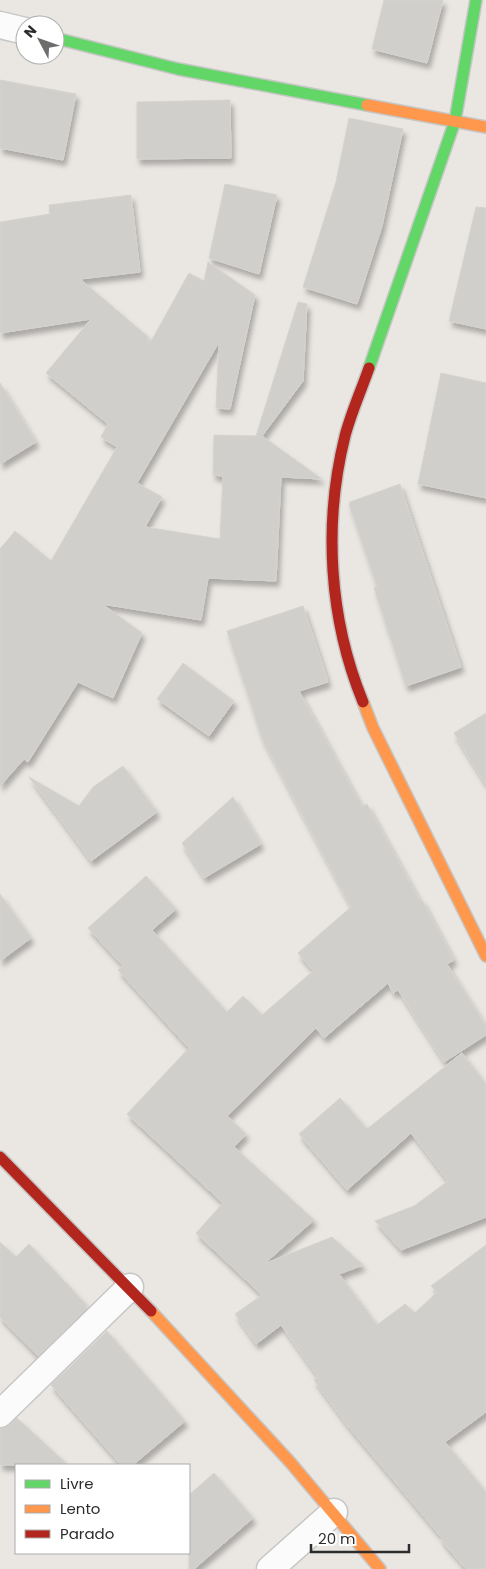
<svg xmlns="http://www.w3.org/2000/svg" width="486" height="1569" viewBox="0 0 486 1569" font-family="Poppins,sans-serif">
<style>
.building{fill:#d1cfcc;stroke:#d5d3cf;filter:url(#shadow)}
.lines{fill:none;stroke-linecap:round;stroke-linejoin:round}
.street-casing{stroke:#c6c6c5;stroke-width:29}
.fast-casing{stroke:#c6c6c5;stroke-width:14}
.slow-casing{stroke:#c6c6c5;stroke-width:14}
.jam-casing{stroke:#c6c6c5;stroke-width:14}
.street{stroke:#fcfbfb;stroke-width:26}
.fast{stroke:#63d668;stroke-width:11}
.slow{stroke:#ff974d;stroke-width:11}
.jam{stroke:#b3261e;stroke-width:11}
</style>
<defs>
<filter id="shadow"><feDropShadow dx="3" dy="5.5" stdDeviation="2.5" flood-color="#0004"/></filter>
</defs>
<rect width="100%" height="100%" fill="#eae7e3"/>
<!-- building -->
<path class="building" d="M384,0H443L427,63L372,49Z
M0,80L76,94L63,160L0,148Z
M230,100L231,158L137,159V102Z
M349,118L403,129L382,226L357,304L303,287L336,182Z
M225,184L277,195L259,274L209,258Z
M131,195L140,272L80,279L147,336L149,345L189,273L204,281L208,262L255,295L230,409L216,408L219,342L137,483L162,497L145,527L220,539L223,476L213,475L214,435L256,436L298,302L307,304L303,381L262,436L322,479L281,477L276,581L208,578L201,620L102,604L142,633L113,698L78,682L28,762L24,759L0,786V549L15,531L51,561L117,447L101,437L108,424L46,373L91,319L0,333V222L50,214L49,205Z
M476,207L486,208V329L449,321Z
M441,373L486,383V498L418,484Z
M0,383L36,442L0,464Z
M400,484L461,667L406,686L374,588L377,587L349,504L350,502Z
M303,606L328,682L299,691L362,807L367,804L420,901L422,900L454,960L447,964L486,1026V1035L444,1062L398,990L393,993L388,983L324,1038L316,1028L227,1116L246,1134L234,1147L314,1220L264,1264L332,1237L363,1265L339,1274L377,1325L405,1304L415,1313L437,1292L431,1286L486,1245V1412L445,1442L486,1492V1569H466L441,1540L442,1538L347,1425L314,1380L318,1377L281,1325L256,1344L235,1314L262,1295L196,1233L223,1203L127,1114L189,1048L118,970L123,966L88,928L146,876L176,909L152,930L227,1012L243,996L262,1015L313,971L298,953L351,907L262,738L227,631Z
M183,663L234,701L209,736L157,699Z
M486,713V785L454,733Z
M123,766L157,812L91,861L29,777L79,806L93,787Z
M233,797L261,844L204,878L182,843Z
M0,894L31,938L0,961Z
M462,1053L486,1084V1217L401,1250L375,1221L414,1206L448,1181L411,1133L347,1190L299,1134L340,1098L367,1129Z
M0,1242L16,1257L29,1244L84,1302L83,1303L87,1308L38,1356L0,1317Z
M107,1331L185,1421L133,1465H121L51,1385Z
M17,1418L68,1465H0V1429L10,1425Z
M214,1473L253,1518L194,1569H189V1495Z"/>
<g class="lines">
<!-- street casing -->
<g class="street-casing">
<path id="street" d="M0,25L25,31
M0,1414L130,1287
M270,1569L334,1512"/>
</g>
<!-- fast casing -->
<g class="fast-casing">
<path id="fast" d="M55,38L178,69L367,105
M369,368L455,121L476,0"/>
</g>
<!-- slow casing -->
<g class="slow-casing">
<path id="slow" d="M367,105L486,127
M363,702L373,728L486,956
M151,1311L290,1462L380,1569"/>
</g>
<!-- jam casing -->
<g class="jam-casing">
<path id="jam" d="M363,702C329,619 323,524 345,436C351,413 361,391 369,368
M0,1157L151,1311"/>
</g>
<!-- street -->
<use href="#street" class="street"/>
<!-- fast -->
<use href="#fast" class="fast"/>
<!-- slow -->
<use href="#slow" class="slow"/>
<!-- jam -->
<use href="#jam" class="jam"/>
</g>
<!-- legend -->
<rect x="15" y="1464" width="175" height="90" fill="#ffffff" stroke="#ababab"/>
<rect x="25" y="1480" width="25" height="8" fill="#63d668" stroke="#ababab"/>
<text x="60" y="1489" font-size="15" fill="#2c2c2c">Livre</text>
<rect x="25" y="1505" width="25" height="8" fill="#ff974d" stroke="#ababab"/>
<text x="60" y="1514" font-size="15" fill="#2c2c2c">Lento</text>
<rect x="25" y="1530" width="25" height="8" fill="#b3261e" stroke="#ababab"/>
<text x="60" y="1539" font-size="15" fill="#2c2c2c">Parado</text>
<!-- north arrow -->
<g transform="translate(40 40) rotate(311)"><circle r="24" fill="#ffffff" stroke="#ababab"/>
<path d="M0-4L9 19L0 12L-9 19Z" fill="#6e6d6c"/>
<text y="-8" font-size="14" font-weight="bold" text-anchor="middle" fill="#2c2c2c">N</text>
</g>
<!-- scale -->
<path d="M311 1544v8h98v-8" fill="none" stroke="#2c2c2c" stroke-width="2.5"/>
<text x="318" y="1544" font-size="15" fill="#2c2c2c" stroke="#ffffff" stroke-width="4" paint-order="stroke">20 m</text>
</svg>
